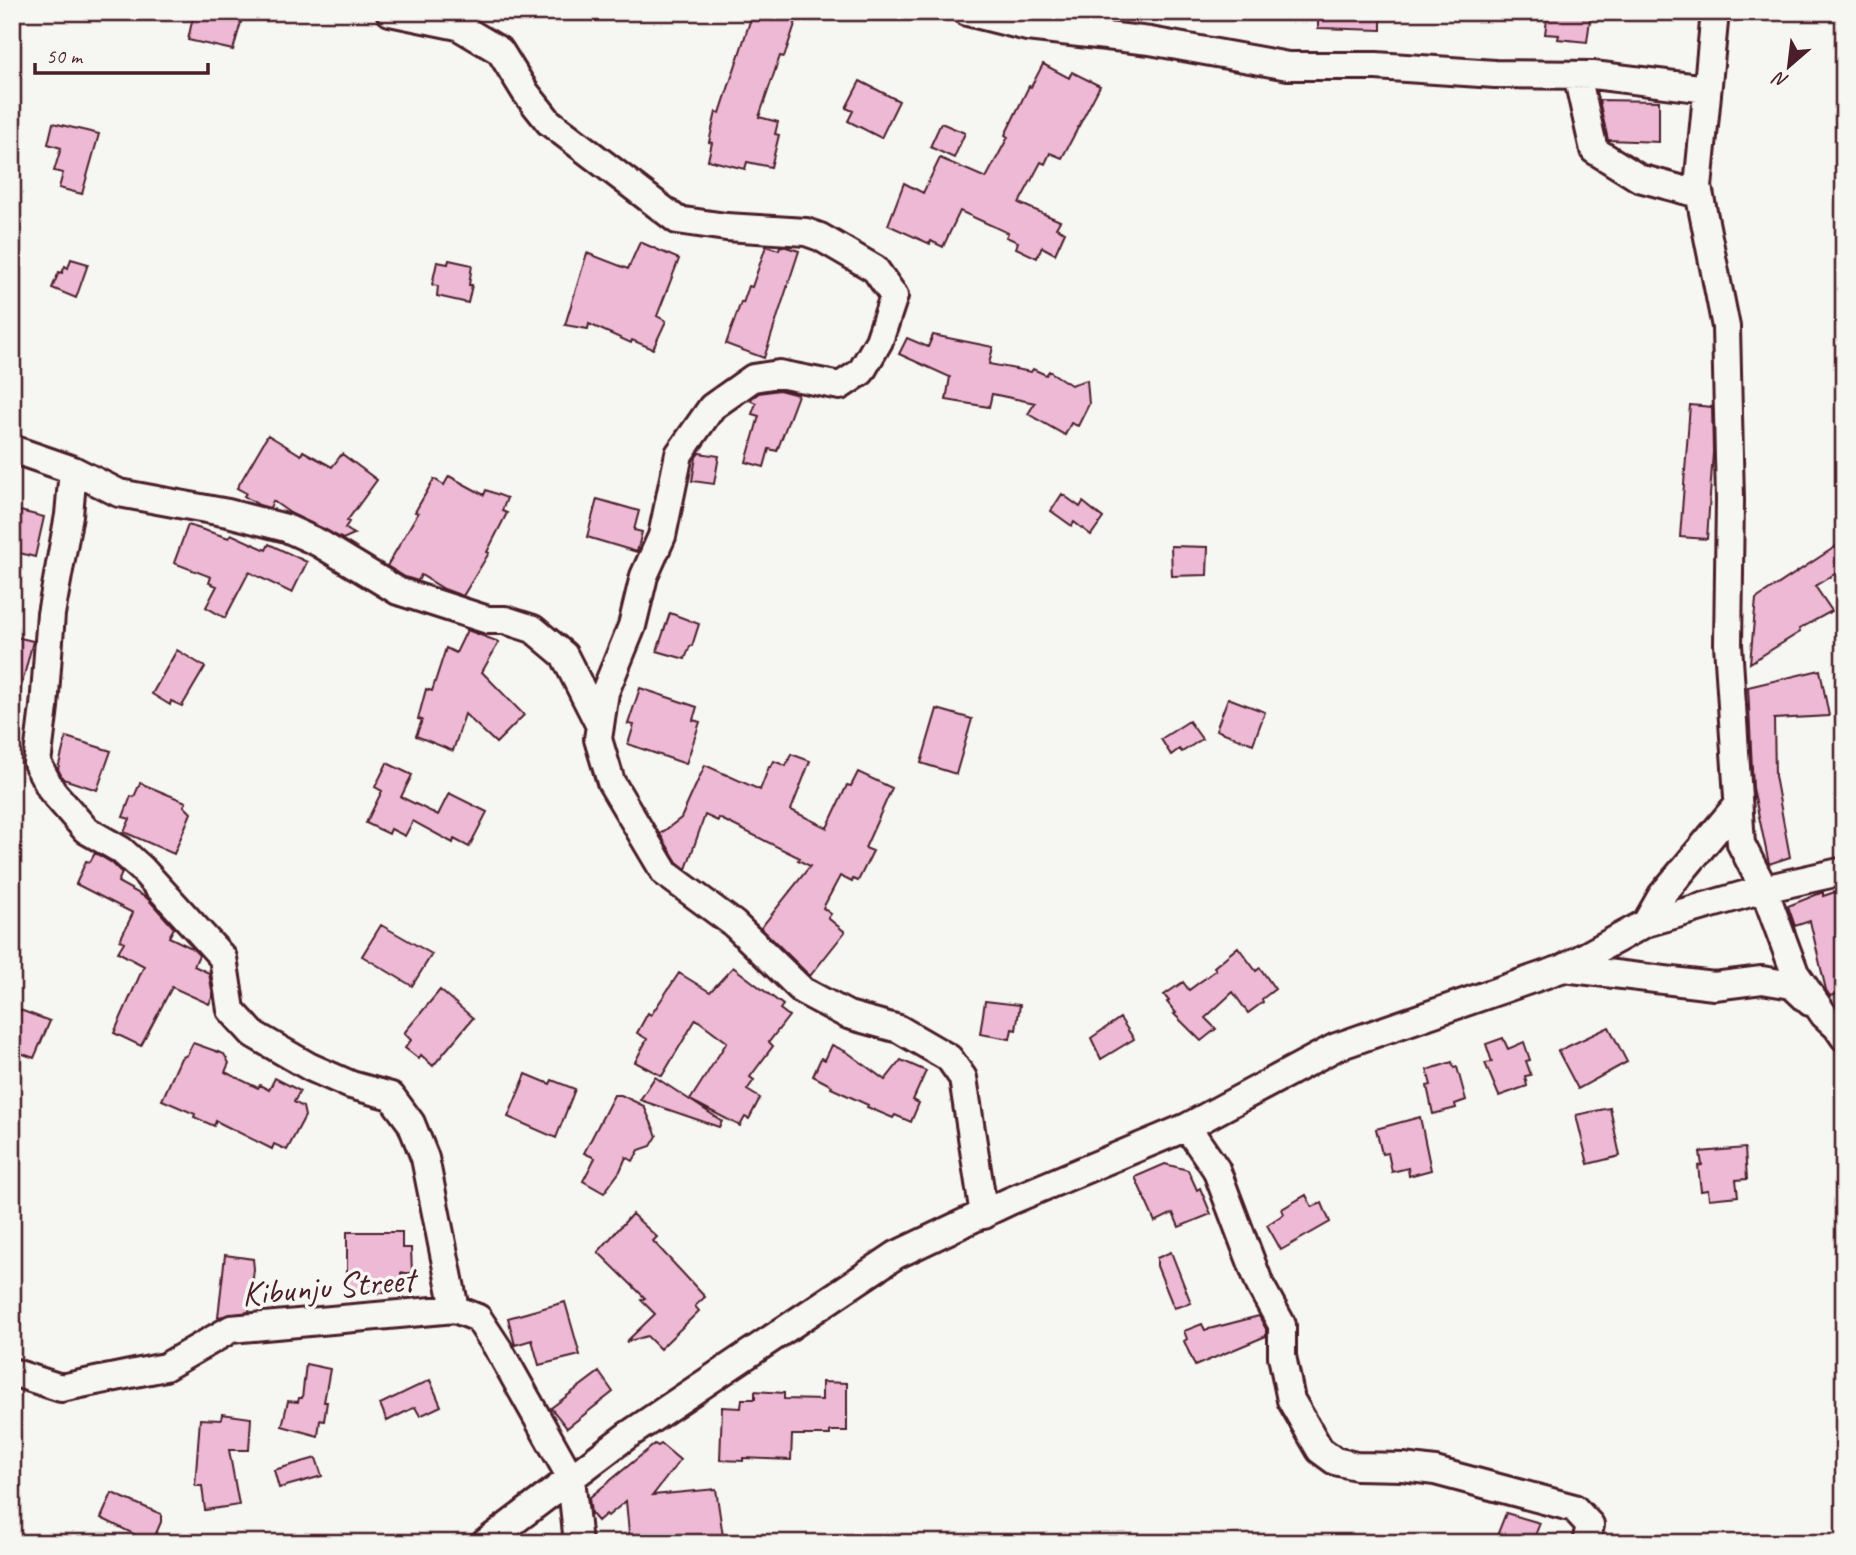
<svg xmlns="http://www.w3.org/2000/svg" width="1856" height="1555" viewBox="0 0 1856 1555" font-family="Caveat,sans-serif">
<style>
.building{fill:#edb9d4;stroke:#4a1f2b;stroke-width:2}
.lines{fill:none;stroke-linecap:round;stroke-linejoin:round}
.minor-casing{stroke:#4a1f2b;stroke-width:32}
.minor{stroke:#f6f6f2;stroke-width:26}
.labels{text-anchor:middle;stroke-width:7;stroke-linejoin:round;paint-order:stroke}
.street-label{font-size:35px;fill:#4a1f2b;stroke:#f6f6f2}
</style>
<rect width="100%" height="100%" fill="#f6f6f2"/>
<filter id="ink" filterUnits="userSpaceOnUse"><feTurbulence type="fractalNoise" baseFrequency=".0143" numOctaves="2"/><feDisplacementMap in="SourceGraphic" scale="14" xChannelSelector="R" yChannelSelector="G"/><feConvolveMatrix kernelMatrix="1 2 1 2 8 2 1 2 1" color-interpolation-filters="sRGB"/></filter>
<g filter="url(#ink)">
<!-- building -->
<path class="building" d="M194,12H244L233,50L188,40Z
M753,12H799L784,57L780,56L759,117L778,122L775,134L779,135L771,167L747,162L745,169L708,160L712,143L709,142L716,112L720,113Z
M1318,12H1381V30L1318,28Z
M1548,12H1591L1587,42L1558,39L1559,35L1545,34Z
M1043,64L1069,78L1072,72L1100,86L1062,158L1050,153L1045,164L1041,162L1019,203L1060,221L1056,228L1065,232L1055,254L1042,247L1037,258L1016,248L1018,242L1006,237L1008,233L960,211L943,247L931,241L930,244L888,225L904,183L923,193L940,158L986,178L1008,137L1005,135L1029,86L1031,87Z
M860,81L899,101L881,138L848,121L853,111L846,108Z
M1599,100L1659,101V142L1608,140Z
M53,123L99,134L82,194L59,188L63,173L54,171L61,148L48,144Z
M941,123L965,133L954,158L930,147Z
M640,242L679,259L657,316L666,321L653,349L632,340L631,343L589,324L588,329L565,325L587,253L628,269Z
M766,246L779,250L780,246L786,247L799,251L764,358L726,344L741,302L743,303L749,286L752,287Z
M71,259L88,264L76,298L52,288L59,272L62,273L65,266L68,268Z
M449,260L472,265L469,285H472L468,303L437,296L438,286L432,285L437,262L448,264Z
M933,335L993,347L989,364L1031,372L1033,369L1046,375L1049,371L1071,385L1087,380L1089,404L1078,426L1071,423L1065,435L1028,414L1035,403L992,394L989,407L946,400L950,377L899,354L907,338L928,347Z
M779,390L798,395L777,451L769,449L764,467L746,462L759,416L752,414L756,403L751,401L752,398L759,393Z
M1690,405L1712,407L1713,452L1707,539L1680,537Z
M268,435L301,455L303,451L332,467L342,454L377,480L347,521L349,522L345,528L354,534L343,539L290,513L273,501L270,508L259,505L244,496L246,493L237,488Z
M699,453L719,456L714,484L692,481L696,457Z
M449,476L484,495L486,490L507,498L502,511L507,513L487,552L489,553L463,596L444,589L421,575L418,581L405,577L387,566L418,513L415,512L434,479L444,485Z
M1062,494L1080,507L1083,502L1103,518L1091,535L1074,522L1072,526L1051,511Z
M597,499L639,511L634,530L642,532L637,552L587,537Z
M12,509L44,517L35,557L12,551Z
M188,525L229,538L231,534L266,550L269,544L307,562L292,593L249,572L225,618L206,607L217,586L209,583L211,577L174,563Z
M1844,541V568L1815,586L1832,611L1799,629L1800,632L1750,663L1756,599Z
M1171,546L1208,547L1207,575L1172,576Z
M670,613L699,624L692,646H690L685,659L657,651Z
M467,630L499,642L482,672L524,715L496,743L465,714L453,751L416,736L422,720L418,719L426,689L432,691L446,648L456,653Z
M12,636L33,641L19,695L12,694Z
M177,650L205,667L182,706L171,701L170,705L152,694Z
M1820,670L1829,716L1774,719L1775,776L1790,857L1769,864L1753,788L1748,687Z
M640,688L697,707L693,720L700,722L686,764L628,744L634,725L628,724Z
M1228,698L1265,712L1253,744L1216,730Z
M937,709L972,719L956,774L921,763Z
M1189,721L1202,739L1182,752L1179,749L1171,755L1161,739Z
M66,737L111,751L97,790L63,779L58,769Z
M791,754L810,761L791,810L827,828L847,785L851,786L858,772L892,788L865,848L873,851L858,881L853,879L852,882L840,876L823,908L831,914L828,918L845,932L810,976L761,928L810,866L798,860L800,858L719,818L718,821L705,815L686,869L677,862L660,834L681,818L705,765L760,790L769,767H771L774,761L786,766Z
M387,763L412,775L401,797L438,815L449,793L487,812L469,847L454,839L453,843L413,821L405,836L391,829L389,834L366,823L382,791L375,787Z
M140,783L186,802L184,806L191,813L174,854L124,832L130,819L123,817L131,796L134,797Z
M95,853L112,863L122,873L118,882L147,898L174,928L169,937L192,948L199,955L194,966L209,973L213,996L209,1004L172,987L141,1046L114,1033L144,966L118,952L124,942L120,940L133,913L76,884L86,861L90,862Z
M1844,889V992L1830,996L1826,990L1810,921L1795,926L1788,906L1823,892V896Z
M381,925L432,954L412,986L362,956Z
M1238,947L1256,971L1260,968L1275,989L1262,999L1263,1002L1248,1013L1233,992L1205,1018L1216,1029L1201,1041L1174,1014L1176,1013L1167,1002L1169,1001L1164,995L1183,982L1189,990L1216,970L1214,967Z
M733,967L783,1005L780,1009L789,1016L769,1042L773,1046L750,1077L754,1080L747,1090L760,1098L749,1119L745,1117L740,1126L690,1100L727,1042L696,1019L662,1076L635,1062L647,1039L637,1033L648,1013L651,1015L679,973L710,992Z
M440,990L473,1018L433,1066L421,1055L419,1059L405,1048L411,1040L404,1033Z
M985,1001L1020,1005L1016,1030L1012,1029L1010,1039L980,1034Z
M12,1007L50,1021L34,1058L12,1050Z
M1120,1018L1134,1039L1101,1059L1091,1038Z
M1609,1027L1627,1062L1578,1089L1558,1051Z
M1503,1038L1508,1049L1524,1042L1530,1060L1526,1061L1531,1075L1525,1076L1527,1086L1499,1096L1485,1063L1492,1062L1486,1044Z
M193,1043L224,1054L229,1063L225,1072L258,1088L260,1085L269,1090L275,1078L300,1091L294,1102L303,1107L305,1116L287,1150L274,1144L272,1149L216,1121L214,1126L194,1117L195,1114L162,1100L181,1058L187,1055Z
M832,1045L847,1052L885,1080L901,1060L926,1071L913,1100L919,1103L911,1122L895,1115L893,1118L867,1107L868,1105L831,1088L832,1086L813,1076L821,1058L825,1060Z
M1452,1062L1454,1068L1457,1067L1466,1100L1455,1104L1456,1108L1433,1114L1427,1086L1431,1085L1427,1070Z
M526,1074L550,1084L552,1080L575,1089L556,1138L508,1117Z
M655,1077L722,1121L719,1127L640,1100Z
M614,1095H621L644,1106L657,1136L651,1146L639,1150L633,1161L626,1157L620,1171L604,1193L583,1181L595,1158L584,1153Z
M1610,1108L1620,1156L1588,1164L1576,1115Z
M1420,1117L1431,1170L1409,1176L1408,1168L1392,1172L1388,1153L1382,1154L1376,1129Z
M1745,1148L1747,1179L1736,1180L1738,1196L1709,1199L1708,1190L1701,1191L1698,1166L1702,1165L1700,1152Z
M1165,1164L1188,1170L1197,1190L1200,1188L1211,1214L1179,1227L1173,1213L1155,1222L1135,1177Z
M1306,1195L1312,1207L1322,1203L1330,1222L1281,1250L1267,1225L1284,1214L1282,1209Z
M632,1214L657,1237L653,1241L705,1297L695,1306L699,1311L660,1349L647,1336L626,1342L655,1314L641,1300L645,1298L598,1252Z
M347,1232H402V1248H411L412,1273H401L402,1289H384V1293H347Z
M1171,1252L1191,1303L1174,1308L1157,1266V1258Z
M225,1255L253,1259L254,1269L249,1312L218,1317Z
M565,1302L580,1355L539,1365L532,1340L515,1345L508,1318Z
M1259,1316L1266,1329V1336L1195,1366L1184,1341L1187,1339L1184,1331L1202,1324L1205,1330Z
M306,1364L330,1369L324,1402H327L324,1421L320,1420L318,1436L282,1426L288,1401L298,1402L299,1398H302Z
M599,1372L613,1392L567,1428L551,1408Z
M430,1380L441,1406L420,1416L415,1407L387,1421L380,1404Z
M822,1382L847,1383V1431H830V1435H792L791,1460L743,1458V1461L720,1460L722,1407L741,1408L742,1399H755V1391L784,1393V1399L822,1400Z
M222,1414L251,1418L249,1450H229L239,1505L205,1510L202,1486H195L200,1419L221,1420Z
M655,1444L658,1446L661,1444L680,1460L653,1495L716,1489L724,1543H630L626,1501L608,1516L606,1514L598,1521L591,1513L589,1498Z
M316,1458L322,1476L279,1488L274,1470Z
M112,1493L161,1514V1522L152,1543L101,1518Z
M1506,1513L1540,1523L1532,1543H1494Z"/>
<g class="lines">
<!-- minor casing -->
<g class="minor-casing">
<path id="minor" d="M390,12L458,26L500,51L526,93L549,122L677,220L726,227L806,232L820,237L875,269L894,296L879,341L861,372L840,386L779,374L753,378L712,407L679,454L662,536L644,576L632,626L605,692L598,739L611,782L665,873L734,924L803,991L848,1015L899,1029L949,1058L963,1078L984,1215
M967,12L1027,27L1150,41L1288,66H1376L1495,74L1593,75L1707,89
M1715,12L1698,187L1726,327L1730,500L1728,644L1741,844L1764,889L1795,973L1824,1015L1837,1027L1844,1037
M1577,75L1594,150L1639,178L1699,194
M12,449L73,470L69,515L51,614L44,707L37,763L52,791L86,830L121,850L142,869L223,958L231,1010L253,1034L310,1067L351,1085L391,1096L411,1123L425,1158L455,1309
M73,470L119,493L228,513L286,528L319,543L398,591L488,620H505L533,629L564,655L600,726
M1646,923L1662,895L1738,804
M1564,968L1714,986L1762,980L1792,985L1810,1002
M1187,1127L1216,1169L1260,1285L1282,1325V1356L1291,1400L1320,1450L1335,1461L1356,1466L1403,1467L1435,1471L1574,1508L1590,1525L1586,1543
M12,1372L61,1388L165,1367L231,1329L455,1309L478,1318L501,1353L571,1478L578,1543
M485,1543L628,1435L896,1255L1010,1201L1187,1127L1336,1047L1564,968L1646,923L1764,889L1844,871"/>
</g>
<!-- minor -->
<use href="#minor" class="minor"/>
</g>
</g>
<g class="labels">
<!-- street labels -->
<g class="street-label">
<text transform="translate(328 1286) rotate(-5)" y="12">Kibunju Street</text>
</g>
</g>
<!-- margin -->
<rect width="1856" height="1555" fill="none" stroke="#f6f6f2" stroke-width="42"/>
<rect x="21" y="21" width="1814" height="1513" fill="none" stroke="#4a1f2b" stroke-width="2.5" filter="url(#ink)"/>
<!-- north arrow -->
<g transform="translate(1789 66) rotate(208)" stroke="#f6f6f2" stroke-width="5" paint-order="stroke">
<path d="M0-5L12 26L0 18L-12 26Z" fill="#4a1f2b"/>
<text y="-10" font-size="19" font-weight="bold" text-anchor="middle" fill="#4a1f2b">N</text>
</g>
<!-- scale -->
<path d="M35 63v10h173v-10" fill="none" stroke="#4a1f2b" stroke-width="3.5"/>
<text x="46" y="63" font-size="21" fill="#4a1f2b" stroke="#f6f6f2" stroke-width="5" paint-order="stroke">50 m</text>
</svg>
